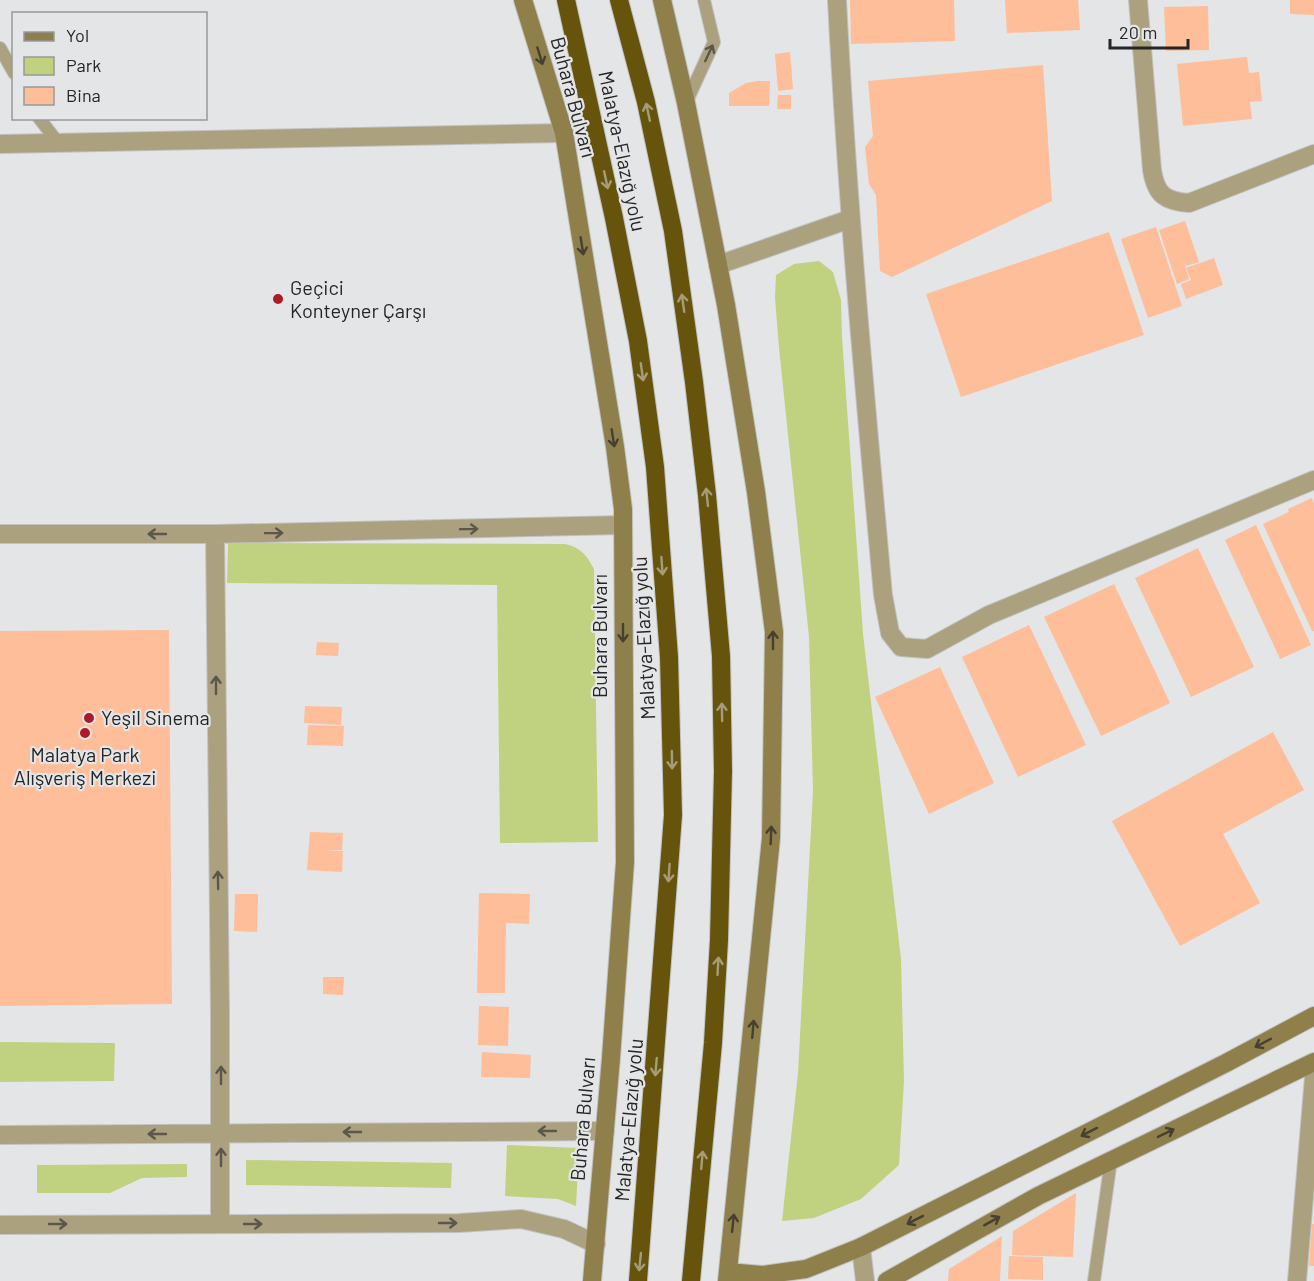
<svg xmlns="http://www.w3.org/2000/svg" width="1314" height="1281" viewBox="0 0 1314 1281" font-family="Barlow,sans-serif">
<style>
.green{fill:#c0d280}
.building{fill:#fdbe99}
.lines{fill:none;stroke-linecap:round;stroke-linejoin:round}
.lane-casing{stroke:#c2c2c3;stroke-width:14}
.street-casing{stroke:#c2c2c3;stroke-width:20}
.secondary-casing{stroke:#c2c2c3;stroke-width:20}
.highway-casing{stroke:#c2c2c3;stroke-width:20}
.lane{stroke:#aba17f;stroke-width:12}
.street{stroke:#aba17f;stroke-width:18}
.secondary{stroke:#8f804b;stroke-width:18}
.highway{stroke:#66540c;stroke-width:18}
.oneway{stroke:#5b574a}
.oneway2{stroke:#454031}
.oneway3{stroke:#a59c79}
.poi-dot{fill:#ad1a27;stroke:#e4e5e6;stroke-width:2}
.labels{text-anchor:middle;stroke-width:4.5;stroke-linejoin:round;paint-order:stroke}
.street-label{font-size:20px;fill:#252526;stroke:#e4e5e6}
.poi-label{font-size:20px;fill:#252526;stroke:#e4e5e6;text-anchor:start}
</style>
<rect width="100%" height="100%" fill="#e4e5e6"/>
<!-- green -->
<path class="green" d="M819,261L833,272L841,300L842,337L863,634L901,959L904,1081L899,1165L861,1199L814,1218L782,1221L798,1073L813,791L809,637L779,348L775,298L776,275L794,264Z
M228,543L565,544C581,548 586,554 594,569L598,842L500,843L497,585L227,583Z
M0,1042L115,1043L114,1081L0,1082Z
M507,1145L579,1148L576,1206L558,1199L505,1196Z
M246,1160L452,1163L451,1188L246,1185Z
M187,1164V1177L142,1178L110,1193H37V1165Z"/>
<!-- building -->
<path class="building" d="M850,0H954L955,41L851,44Z
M1005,0H1078L1080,30L1007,33Z
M1290,0H1314V15L1290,14Z
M1208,6L1209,50L1166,51L1164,7Z
M790,52L793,89L778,91L775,54Z
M1247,57L1249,73L1259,72L1262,101L1250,102L1252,119L1183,126L1177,64Z
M1043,65L1052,201L892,277L880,271L876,195L869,184L865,147L873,136L868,81Z
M758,81H770L769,106H729V93L746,83Z
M778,95H791V109H777Z
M1185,221L1199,262L1186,266L1184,263L1189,279L1177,284L1159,230Z
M1156,227L1182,306L1148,318L1121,239Z
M1109,232L1144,335L961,397L926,294Z
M1214,258L1223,285L1186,299L1181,284L1191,280L1186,268Z
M1312,498L1314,504V631H1312L1263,524L1289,512L1288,509Z
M1256,525L1311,645L1280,659L1225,540Z
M1198,548L1254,667L1191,697L1135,578Z
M1114,584L1170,703L1101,736L1044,617Z
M1029,625L1086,745L1018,777L962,657Z
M169,630L172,1004L0,1006V631Z
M317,642L339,643L338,656L316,655Z
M940,667L994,783L929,814L875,697Z
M305,706L342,707L341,725L304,723Z
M308,725L344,726L343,746L307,745Z
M1273,732L1304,790L1223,834L1260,903L1180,946L1112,821Z
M310,832L343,833L342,850H324L343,851L342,872L307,870Z
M479,893L530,894L529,924L506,923L505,993H477Z
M235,894H258L257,932L234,931Z
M323,977H344L343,995L323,994Z
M479,1006L509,1007L508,1046L478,1045Z
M482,1052L531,1055L530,1078L481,1077Z
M1076,1193L1073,1257L1012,1255L1013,1231Z
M1312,1224H1314V1266H1309Z
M1002,1236L1000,1281H948L949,1269Z
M1009,1256L1043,1257V1280L1008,1279Z"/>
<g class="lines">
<!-- lane casing -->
<g class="lane-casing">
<path id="lane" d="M0,48L14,73
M686,103L714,42L704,0
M39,118L59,144
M1094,1281L1111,1160"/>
</g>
<!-- street casing -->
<g class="street-casing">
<path id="street" d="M837,0C847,199 865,397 883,595L890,633L901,647L927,649L989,615L1314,480
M1138,0L1152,170C1156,195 1165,201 1189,203L1314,154
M0,144L564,133
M718,265L850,219
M0,534H215L623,525
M215,534L220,1013V1224
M0,1135L605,1131
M0,1225L459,1223L521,1219L564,1229L596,1244
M861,1247L865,1281
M1297,1281L1314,1077"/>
</g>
<!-- secondary casing -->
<g class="secondary-casing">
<path id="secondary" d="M523,0L564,133L615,447L623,509L625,862L611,1058L592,1281
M662,0L686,103L726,305L756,492L774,632L771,838L727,1281
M728,1272L762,1275L806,1269L861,1247L1226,1063L1314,1016
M887,1281L1038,1196L1314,1062"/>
</g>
<!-- highway casing -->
<g class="highway-casing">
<path id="highway" d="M566,0L614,218L638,341L655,467L669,657L673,815L638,1281
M619,0L646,102L673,231L694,382L707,495L721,656L723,771L719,940L713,1043L691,1281"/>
</g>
<!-- lane -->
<use href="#lane" class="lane"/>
<!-- street -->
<use href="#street" class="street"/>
<!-- secondary -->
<use href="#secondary" class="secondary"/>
<!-- highway -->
<use href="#highway" class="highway"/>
</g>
<!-- one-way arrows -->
<defs><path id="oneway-shaft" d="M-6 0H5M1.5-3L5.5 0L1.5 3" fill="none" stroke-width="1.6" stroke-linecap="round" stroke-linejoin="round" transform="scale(1.5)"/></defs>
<g class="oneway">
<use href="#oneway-shaft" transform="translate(709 53) rotate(-65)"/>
<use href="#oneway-shaft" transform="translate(469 529) rotate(-1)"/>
<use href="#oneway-shaft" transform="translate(274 533) rotate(-1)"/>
<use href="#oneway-shaft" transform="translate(157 534) rotate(-180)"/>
<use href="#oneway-shaft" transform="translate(216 685) rotate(-90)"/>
<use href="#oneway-shaft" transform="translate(218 880) rotate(-91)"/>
<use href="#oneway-shaft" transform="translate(221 1075) rotate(-90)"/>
<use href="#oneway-shaft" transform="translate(547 1131) rotate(180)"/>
<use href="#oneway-shaft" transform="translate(352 1132) rotate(180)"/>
<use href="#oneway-shaft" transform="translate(157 1134) rotate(180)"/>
<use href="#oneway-shaft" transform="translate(221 1157) rotate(-90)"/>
<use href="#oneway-shaft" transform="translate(448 1223)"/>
<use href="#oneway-shaft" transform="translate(58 1224)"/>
<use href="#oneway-shaft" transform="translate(253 1224)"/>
</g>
<g class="oneway2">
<use href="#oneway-shaft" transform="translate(540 56) rotate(73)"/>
<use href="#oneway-shaft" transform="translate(582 246) rotate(81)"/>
<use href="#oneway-shaft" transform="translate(613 438) rotate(81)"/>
<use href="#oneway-shaft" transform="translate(623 633) rotate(90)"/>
<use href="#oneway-shaft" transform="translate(773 640) rotate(-90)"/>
<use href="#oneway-shaft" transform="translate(771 835) rotate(-88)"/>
<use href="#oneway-shaft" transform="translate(753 1029) rotate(-85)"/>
<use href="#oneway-shaft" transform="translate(1263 1043) rotate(152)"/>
<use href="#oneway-shaft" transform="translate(1089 1132) rotate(153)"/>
<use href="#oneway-shaft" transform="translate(1166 1133) rotate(-26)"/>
<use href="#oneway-shaft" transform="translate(915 1220) rotate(153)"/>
<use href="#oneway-shaft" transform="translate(992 1221) rotate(-29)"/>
<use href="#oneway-shaft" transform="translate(733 1223) rotate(-84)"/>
</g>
<g class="oneway3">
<use href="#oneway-shaft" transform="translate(648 112) rotate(-102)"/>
<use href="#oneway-shaft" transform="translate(606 180) rotate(78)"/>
<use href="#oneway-shaft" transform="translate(683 303) rotate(-98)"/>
<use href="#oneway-shaft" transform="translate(642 372) rotate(82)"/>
<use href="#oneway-shaft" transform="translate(707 497) rotate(-96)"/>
<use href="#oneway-shaft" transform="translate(662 566) rotate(86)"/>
<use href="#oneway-shaft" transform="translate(722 712) rotate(-91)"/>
<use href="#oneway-shaft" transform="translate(672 760) rotate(89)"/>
<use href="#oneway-shaft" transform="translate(669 873) rotate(94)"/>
<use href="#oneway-shaft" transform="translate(718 966) rotate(-87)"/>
<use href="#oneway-shaft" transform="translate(656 1067) rotate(95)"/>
<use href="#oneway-shaft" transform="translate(702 1160) rotate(-85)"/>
<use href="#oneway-shaft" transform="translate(640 1262) rotate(96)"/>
</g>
<!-- markers -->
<g class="poi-dot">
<circle cx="278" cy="299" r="6"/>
<circle cx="89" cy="718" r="6"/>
<circle cx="85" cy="733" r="6"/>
</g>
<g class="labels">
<!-- street labels -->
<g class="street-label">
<text transform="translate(573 97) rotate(75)" y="7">Buhara Bulvarı</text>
<text transform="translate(622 151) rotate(78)" y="7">Malatya-Elazığ yolu</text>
<text transform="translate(600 636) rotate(-90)" y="7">Buhara Bulvarı</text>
<text transform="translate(644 638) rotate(-93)" y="7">Malatya-Elazığ yolu</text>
<text transform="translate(583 1119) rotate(-85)" y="7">Buhara Bulvarı</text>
<text transform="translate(629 1120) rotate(-85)" y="7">Malatya-Elazığ yolu</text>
</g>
<!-- poi labels -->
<g class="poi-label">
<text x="290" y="295">Geçici<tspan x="290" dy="23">Konteyner Çarşı</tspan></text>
<text x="101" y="725">Yeşil Sinema</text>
<text x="85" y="762" text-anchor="middle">Malatya Park<tspan x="85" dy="23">Alışveriş Merkezi</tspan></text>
</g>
</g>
<!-- legend -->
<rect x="12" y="12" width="195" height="108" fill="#e4e5e6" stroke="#989899" stroke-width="1.5"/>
<rect x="24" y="32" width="30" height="9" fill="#8f804b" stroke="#989899" stroke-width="1.5"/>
<text x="66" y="42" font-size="18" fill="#252526">Yol</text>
<rect x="24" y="57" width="30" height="18" fill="#c0d280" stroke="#989899" stroke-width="1.5"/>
<text x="66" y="72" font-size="18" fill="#252526">Park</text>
<rect x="24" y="87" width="30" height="18" fill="#fdbe99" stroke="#989899" stroke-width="1.5"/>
<text x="66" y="102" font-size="18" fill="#252526">Bina</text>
<!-- scale -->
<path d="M1110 39v9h78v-9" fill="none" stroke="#252526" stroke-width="3"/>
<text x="1119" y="39" font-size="18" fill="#252526" stroke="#e4e5e6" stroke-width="4.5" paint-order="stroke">20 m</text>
</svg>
